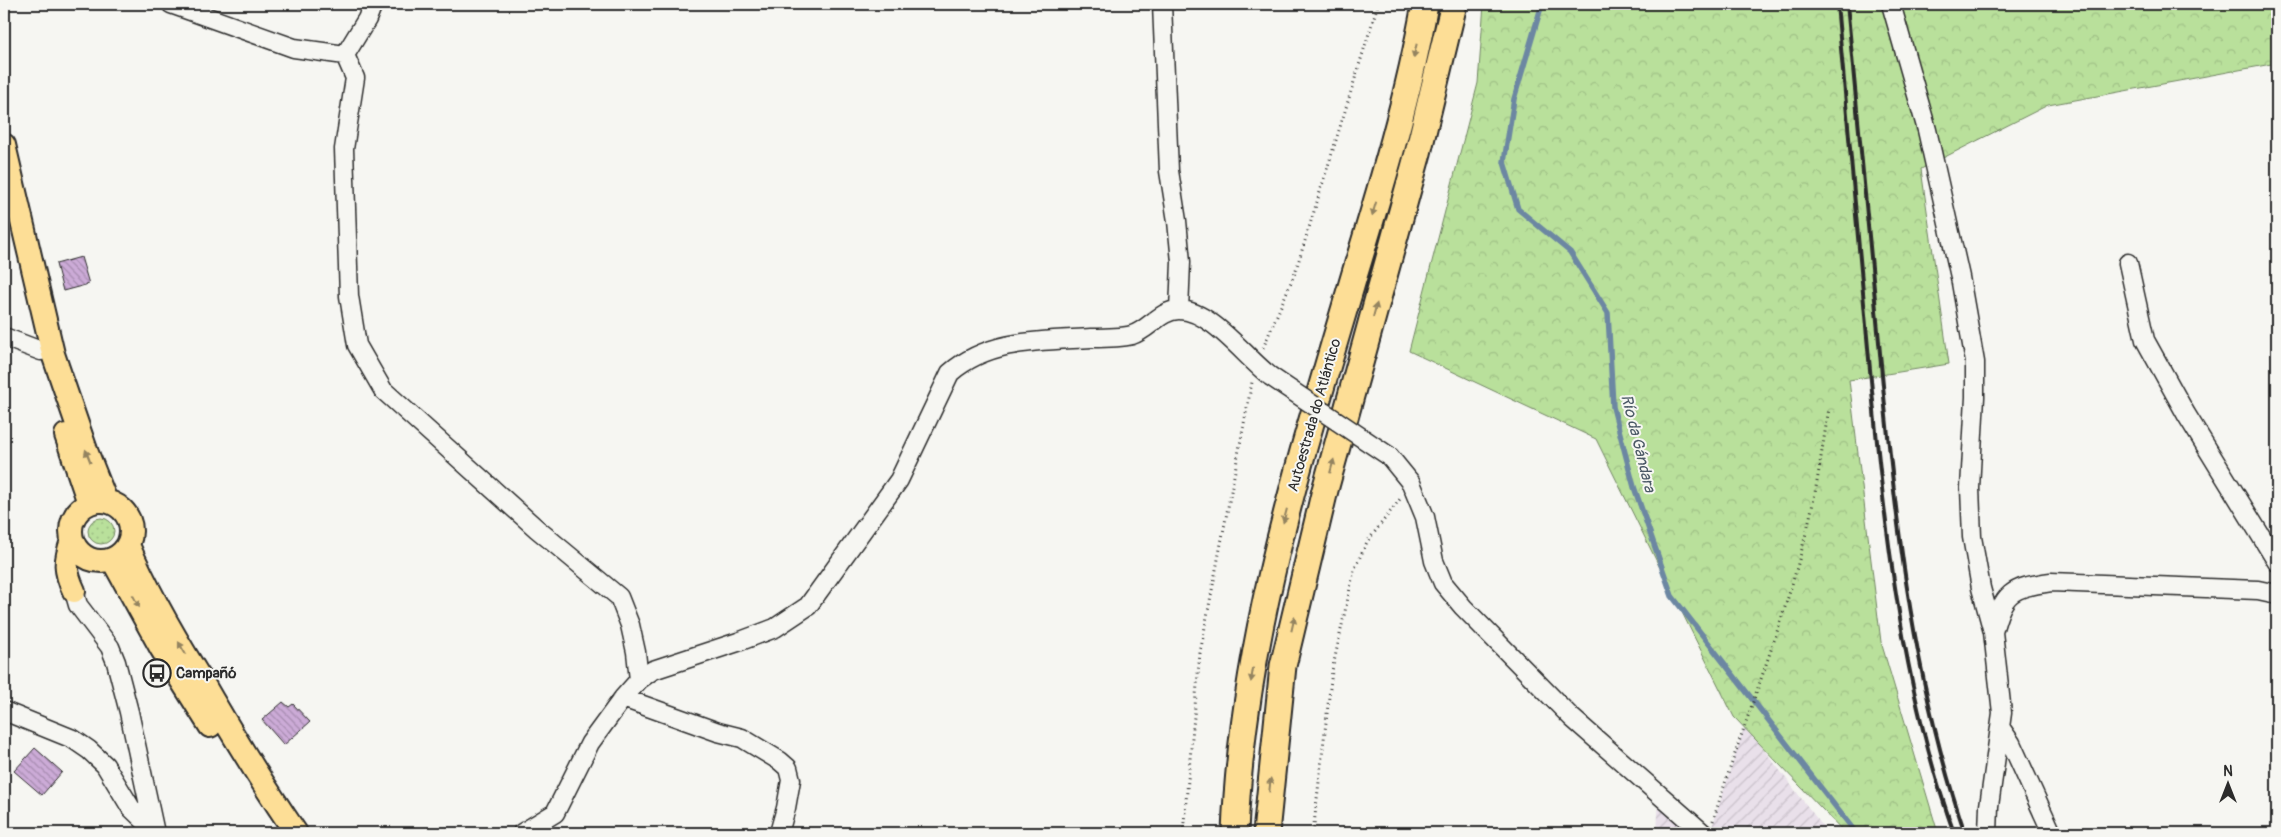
<svg xmlns="http://www.w3.org/2000/svg" width="2281" height="837" viewBox="0 0 2281 837" font-family="Pangolin,sans-serif">
<style>
.industrial{fill:url(#industrial-furrows)}
.grass{fill:url(#grass-dots);stroke:#728663}
.forest{fill:url(#forest-crowns);stroke:#728663}
.lines{fill:none;stroke-linecap:round;stroke-linejoin:round}
.stream{stroke:#6c87a2;stroke-width:5.5}
.building{fill:url(#building-back-hatch);stroke:#2b2b2b}
.minor-casing{stroke:#2b2b2b;stroke-width:21}
.major-casing{stroke:#2b2b2b;stroke-width:26}
.highway-casing{stroke:#2b2b2b;stroke-width:29}
.path{stroke:#2b2b2b;stroke-width:3;stroke-dasharray:1 4;stroke-linecap:butt}
.minor{stroke:#f6f6f2;stroke-width:18}
.major{stroke:#fdde96;stroke-width:22}
.highway{stroke:#fdde96;stroke-width:25}
.rail{stroke:#2b2b2b;stroke-width:4}
.minor-bridge-casing{stroke:#2b2b2b;stroke-width:21;stroke-linecap:butt}
.minor-bridge{stroke:#f6f6f2;stroke-width:18}
.oneway{fill:#948460}
.labels{text-anchor:middle;stroke-width:4;stroke-linejoin:round;paint-order:stroke}
.street-label{font-size:15px;fill:#2b2b2b;stroke:#f6f6f2}
.poi-label{font-size:15px;font-weight:bold;fill:#2b2b2b;stroke:#f6f6f2;text-anchor:start}
.water-label{font-size:16px;font-style:italic;fill:#4b5966;stroke:#f6f6f2}
</style>
<defs>
<pattern id="industrial-furrows" width="10" height="10" patternUnits="userSpaceOnUse" patternTransform="scale(1.25)"><rect width="10" height="10" fill="#e9e0ea"/><path d="M-1 1l2-2M0 10L10 0M9 11l2-2" fill="none" stroke="#c8c0c9"/></pattern>
<pattern id="grass-dots" width="8" height="8" patternUnits="userSpaceOnUse" patternTransform="scale(1.25)"><rect width="8" height="8" fill="#b9e09b"/><path d="M2 2h.1M6 6h.1" fill="none" stroke="#9fc086" stroke-width="1.8" stroke-linecap="round"/></pattern>
<pattern id="forest-crowns" width="20" height="18" patternUnits="userSpaceOnUse" patternTransform="scale(1.25)"><rect width="20" height="18" fill="#b9e09b"/><path d="M2 6a3 3 0 1 1 6 0M12 15a3 3 0 1 1 6 0" fill="none" stroke="#9fc086"/></pattern>
<pattern id="building-back-hatch" width="6" height="6" patternUnits="userSpaceOnUse" patternTransform="scale(1.25)"><rect width="6" height="6" fill="#ccabd7"/><path d="M-1 5l2 2M0 0l6 6M5-1l2 2" fill="none" stroke="#a68baf"/></pattern>
</defs>
<rect width="100%" height="100%" fill="#f6f6f2"/>
<filter id="ink" filterUnits="userSpaceOnUse"><feTurbulence type="fractalNoise" baseFrequency=".02" numOctaves="2"/><feDisplacementMap in="SourceGraphic" scale="10" xChannelSelector="R" yChannelSelector="G"/><feConvolveMatrix kernelMatrix="1 2 1 2 8 2 1 2 1" color-interpolation-filters="sRGB"/></filter>
<g filter="url(#ink)">
<!-- industrial -->
<path class="industrial" d="M1745,725L1828,833H1710Z
M1659,794L1703,833H1657Z"/>
<!-- grass -->
<path class="grass" d="M88 531a13 13 0 1 1 26 0a13 13 0 1 1-26 0Z"/>
<!-- forest -->
<path class="forest" d="M1484,4H2277V63L2048,105L1921,169L1949,364L1849,380L1881,642L1938,833H1845L1734,717L1596,439L1409,351L1478,83Z"/>
<g class="lines">
<!-- stream -->
<path class="stream" d="M1542,4L1514,99L1504,162L1518,209L1570,252L1608,313L1613,407L1634,487L1672,596L1856,833"/>
</g>
<!-- building -->
<path class="building" d="M81,257L89,284L63,291L56,264Z
M283,702L289,707L293,704L310,722L284,745L262,720Z
M35,748L62,772L42,795L14,771Z"/>
<g class="lines">
<!-- minor casing -->
<g class="minor-casing">
<path id="minor" d="M171,4L294,48L345,55
M373,4L367,19L345,55L355,78L344,149L349,296L357,345L383,390L537,529L619,597L630,625L636,652L639,680
M1162,4L1169,171L1177,221L1181,262L1179,310
M1891,4L1927,130L1960,277L1975,362V397L1970,488L1972,537L1981,588L1993,632L2002,713L1989,806L1988,833
M2128,263L2145,340L2186,414L2277,562
M4,337L41,351
M1389,456L1411,483L1425,517L1434,561L1443,583L1463,607L1571,717L1703,833
M74,591L78,605L110,647L116,662L129,712L155,833
M1993,632C2004,592 2010,588 2051,582L2258,590L2277,594
M623,698L718,732L742,738L780,761L788,768L791,780L786,808L779,833
M4,711L73,739L89,750L105,765L131,808L155,831
M2000,727L2011,743L2052,833
M522,833L555,813L590,743L623,698L639,680L653,670L738,642L775,628L808,606L899,480L950,373C989,339 1041,341 1091,338C1104,338 1120,338 1132,335C1149,330 1160,310 1179,310C1211,310 1245,357 1270,376"/>
</g>
<!-- major casing -->
<g class="major-casing">
<path id="major" d="M4,145L53,354L87,453L106,501
M66,435L89,503
M71 531a30 30 0 1 1 60 0a30 30 0 1 1-60 0Z
M72,540C65,561 64,570 74,591
M128,545C147,590 172,633 198,675C229,729 261,782 296,833
M112,559L161,648L210,726"/>
</g>
<!-- highway casing -->
<g class="highway-casing">
<path id="highway" d="M1235,833C1242,640 1301,457 1355,273C1382,184 1409,95 1425,4
M1266,833L1283,666L1325,490L1418,153L1454,4"/>
</g>
<!-- path -->
<path class="path" d="M1263,348L1295,273L1378,4
M1713,821C1744,720 1785,623 1809,521C1818,484 1822,446 1829,409
M1183,833L1200,653L1252,382
M1313,833L1332,671L1354,570L1367,542L1400,499"/>
<!-- minor -->
<use href="#minor" class="minor"/>
<!-- major -->
<use href="#major" class="major"/>
<!-- highway -->
<use href="#highway" class="highway"/>
<!-- rail -->
<path class="rail" d="M1837,4C1847,119 1858,233 1868,348C1883,511 1899,679 1954,833
M1847,4C1858,113 1868,222 1878,331C1893,501 1910,671 1965,833"/>
<!-- minor-bridge casing -->
<g class="minor-bridge-casing">
<path id="minor-bridge" d="M1270,376L1389,456"/>
</g>
<!-- minor-bridge -->
<use href="#minor-bridge" class="minor-bridge"/>
</g>
<!-- one-way arrows -->
<defs><path id="oneway-solid" d="M-6-.8H1V-3.2L6.5 0L1 3.2V.8H-6Z" transform="scale(1.25)"/></defs>
<g class="oneway">
<use href="#oneway-solid" transform="translate(1415 51) rotate(103)"/>
<use href="#oneway-solid" transform="translate(1374 209) rotate(107)"/>
<use href="#oneway-solid" transform="translate(1375 310) rotate(-75)"/>
<use href="#oneway-solid" transform="translate(88 456) rotate(-111)"/>
<use href="#oneway-solid" transform="translate(1332 466) rotate(-75)"/>
<use href="#oneway-solid" transform="translate(1285 516) rotate(105)"/>
<use href="#oneway-solid" transform="translate(136 601) rotate(62)"/>
<use href="#oneway-solid" transform="translate(1293 624) rotate(-77)"/>
<use href="#oneway-solid" transform="translate(182 648) rotate(-120)"/>
<use href="#oneway-solid" transform="translate(1252 675) rotate(99)"/>
<use href="#oneway-solid" transform="translate(1270 785) rotate(-84)"/>
</g>
</g>
<!-- icons -->
<defs>
<g id="bus-ring" transform="scale(1.4375)"><circle r="9.5" fill="#f6f6f2" stroke="#2b2b2b" stroke-width="1.5"/><path d="M-5-6H5V4H4V6H2V4H-2V6H-4V4H-5ZM-3.5-4V0h7V-4ZM-3.5 1.2v1.5H-2V1.2ZM2 1.2v1.5H3.5V1.2Z" fill="#2b2b2b"/></g>
</defs>
<g fill-rule="evenodd">
<use href="#bus-ring" x="157" y="673"/>
</g>
<g class="labels">
<!-- street labels -->
<g class="street-label">
<text transform="translate(1314 415) rotate(-74)" y="5">Autoestrada do Atlántico</text>
</g>
<!-- poi labels -->
<g class="poi-label">
<text x="176" y="678">Campañó</text>
</g>
<!-- water labels -->
<g class="water-label">
<text transform="translate(1639 443) rotate(76)" y="6">Río da Gándara</text>
</g>
</g>
<!-- margin -->
<rect width="2281" height="837" fill="none" stroke="#f6f6f2" stroke-width="20"/>
<rect x="10" y="10" width="2261" height="817" fill="none" stroke="#2b2b2b" stroke-width="2" filter="url(#ink)"/>
<!-- north arrow -->
<g transform="translate(2228 784)" stroke="#f6f6f2" stroke-width="4" paint-order="stroke">
<path d="M0-4L9 19L0 12L-9 19Z" fill="#2b2b2b"/>
<text y="-8" font-size="14" font-weight="bold" text-anchor="middle" fill="#2b2b2b">N</text>
</g>
</svg>
